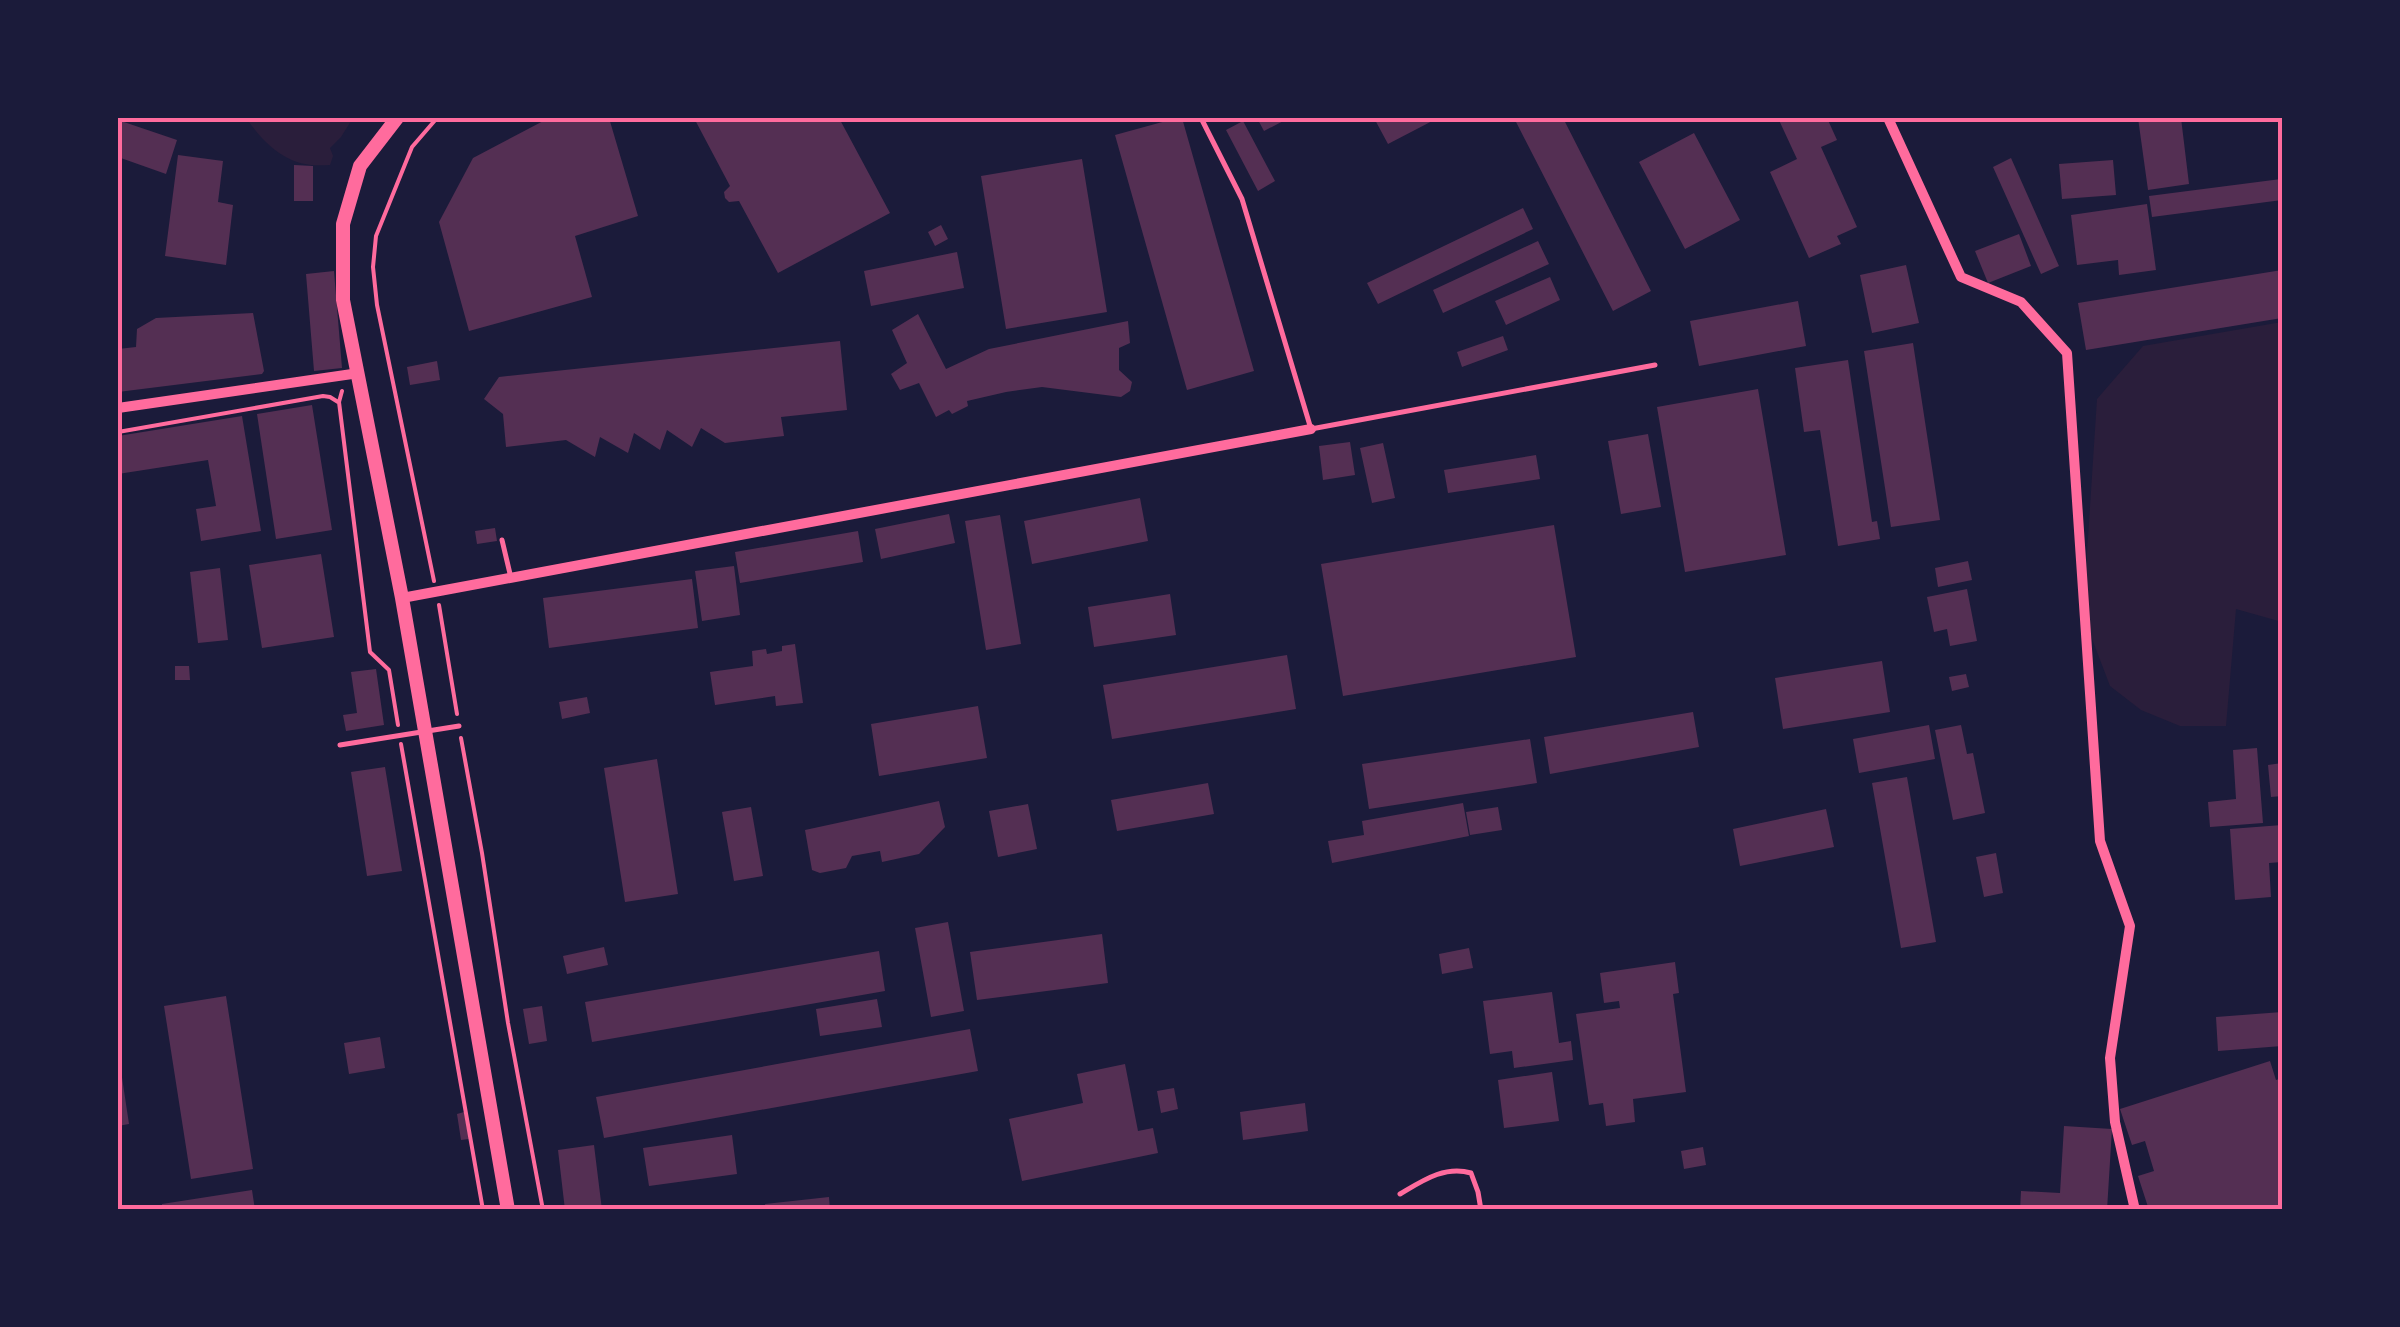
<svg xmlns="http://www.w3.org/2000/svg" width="2400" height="1327" viewBox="0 0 2400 1327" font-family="'IBM Plex Sans',sans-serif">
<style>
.green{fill:#2a1e3b}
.building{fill:#542f53}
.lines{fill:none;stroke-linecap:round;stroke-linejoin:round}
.path{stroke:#ff6b9d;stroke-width:4}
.service{stroke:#ff6b9d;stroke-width:5}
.minor{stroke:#ff6b9d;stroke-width:10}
.tertiary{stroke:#ff6b9d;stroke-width:14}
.neatline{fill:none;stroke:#ff6b9d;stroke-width:4}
</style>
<rect width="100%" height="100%" fill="#1b1b3a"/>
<!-- green -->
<path class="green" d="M246,118H353L341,137L330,148L333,156L330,165C322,165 312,166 305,164C279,159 260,138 246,118Z
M2282,322V622L2236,609L2226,726H2180L2141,710L2110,686L2083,615L2097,399L2143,346Z"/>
<!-- building -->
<path class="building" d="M549,118H609L638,216L575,236L592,297L469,331L439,222L473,158Z
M694,118H839L890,213L778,273L739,201L729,202L725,198L724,192L730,186Z
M1177,118H1182L1254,371L1187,390L1115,135Z
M1257,118H1289L1264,131Z
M1374,118H1438L1388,144Z
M1514,118H1563L1651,291L1613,311Z
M1778,118H1827L1837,140L1821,147L1857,227L1837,236L1841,244L1809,258L1770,172L1797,159Z
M2138,118H2181L2189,184L2148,190Z
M118,120L177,140L166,174L118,157Z
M1243,121L1275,181L1258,191L1226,130Z
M1694,133L1740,220L1685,249L1639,162Z
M178,155L223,161L218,202L233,205L226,265L165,256Z
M2011,158L2059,266L2041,274L1993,167Z
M1082,159L1107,312L1006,329L981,176Z
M2113,160L2116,195L2062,199L2059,164Z
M294,165L313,166V201H294Z
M2281,179L2282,200L2152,217L2149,196Z
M2147,204L2156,270L2119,275L2118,260L2077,265L2071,215Z
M1523,208L1533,229L1378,304L1367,283Z
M941,225L948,239L935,246L928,232Z
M2019,234L2031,266L1988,283L1975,251Z
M1538,241L1549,264L1443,313L1433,290Z
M957,252L964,288L871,306L864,271Z
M1906,265L1919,323L1872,333L1860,275Z
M2282,270V318L2086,350L2078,303Z
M334,271L342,368L314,371L306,274Z
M1550,277L1560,300L1506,325L1495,301Z
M1798,301L1806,346L1699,366L1690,321Z
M253,313L264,371L262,374L118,392V349L136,347L137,329L156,318Z
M918,314L946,369L989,349L1128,321L1130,343L1119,348V370L1132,382L1130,391L1121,397L1042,387L1006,392L967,401L968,406L952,414L949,410L936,417L919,383L900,390L891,374L907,363L892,330Z
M1503,336L1508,350L1462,367L1457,352Z
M840,341L847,410L781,417L784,436L725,443L701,428L692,447L667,430L660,450L634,433L628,453L600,437L595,457L566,440L506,447L503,414L484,399L499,377Z
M1913,343L1940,520L1891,527L1864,351Z
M1848,360L1872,522L1877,521L1880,539L1838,546L1820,430L1804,432L1795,368Z
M437,361L440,380L410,385L407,367Z
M1758,389L1786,555L1685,572L1657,407Z
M312,405L332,530L276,539L257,414Z
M242,416L261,531L201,541L196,509L216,506L208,460L118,474V436Z
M1648,434L1661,507L1621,514L1608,441Z
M1350,442L1355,475L1323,480L1319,446Z
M1383,443L1395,498L1372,503L1360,448Z
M1536,455L1540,479L1448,493L1444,470Z
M1140,498L1148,541L1032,564L1024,521Z
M949,514L955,543L881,559L875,529Z
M1000,515L1021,644L986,650L965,521Z
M1554,525L1576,657L1343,696L1321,564Z
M495,528L497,541L477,544L475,531Z
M858,531L863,562L740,583L735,552Z
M321,554L334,637L262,648L249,565Z
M1968,561L1972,580L1938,587L1935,568Z
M734,566L740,615L702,621L695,571Z
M220,568L228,640L198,643L190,572Z
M692,579L698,628L549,648L543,598Z
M1967,589L1977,641L1950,646L1947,629L1934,632L1927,597Z
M1170,594L1176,635L1094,647L1088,607Z
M795,644L803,703L776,706L775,696L715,705L710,672L753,666L752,651L766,649L767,654L782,651V646Z
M1287,655L1296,709L1112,739L1103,685Z
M1882,661L1890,712L1783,729L1775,678Z
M175,666H189L190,680H175Z
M376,669L384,725L346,731L343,715L357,713L351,672Z
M1966,674L1969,687L1952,691L1949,677Z
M587,697L590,713L562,719L559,702Z
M978,706L987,758L879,776L871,724Z
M1693,712L1699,747L1550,774L1544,737Z
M1929,725L1935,759L1859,773L1853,739Z
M1961,725L1967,754L1973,753L1985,813L1953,820L1935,730Z
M1530,739L1537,783L1369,809L1362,764Z
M2257,748L2263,823L2210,827L2208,802L2236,799L2233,750Z
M657,759L678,894L625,902L604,768Z
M2282,763V796L2271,797L2268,765Z
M385,767L402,871L367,876L351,772Z
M1907,777L1936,942L1901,948L1872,783Z
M1208,783L1214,814L1117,831L1111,800Z
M939,801L945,827L919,854L882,862L880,851L852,856L846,868L820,873L812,870L805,830Z
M1463,803L1469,836L1332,863L1328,841L1364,835L1362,821Z
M1028,804L1037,849L998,857L989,811Z
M751,807L763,876L734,881L722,812Z
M1498,807L1502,830L1470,835L1466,812Z
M1826,809L1834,847L1740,866L1733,829Z
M2282,825V862L2269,863L2271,897L2235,900L2230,829Z
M1996,853L2003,893L1984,897L1976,857Z
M948,922L964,1011L931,1017L915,928Z
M1102,934L1108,983L977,1000L970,952Z
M604,947L608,965L567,974L563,956Z
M1469,948L1473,968L1442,974L1439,954Z
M879,951L885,991L592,1042L585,1002Z
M1675,962L1679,993L1673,994L1686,1092L1633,1099L1635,1122L1606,1126L1603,1103L1589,1105L1576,1014L1620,1008L1619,1001L1604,1003L1600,973Z
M1552,992L1559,1043L1571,1041L1573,1060L1514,1068L1512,1051L1490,1054L1483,1001Z
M226,996L253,1169L191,1179L164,1006Z
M877,999L882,1027L820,1036L816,1009Z
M542,1006L547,1041L529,1044L523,1009Z
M2282,1012V1046L2218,1051L2216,1017Z
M970,1029L978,1071L604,1138L596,1097Z
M380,1037L385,1068L349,1074L344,1043Z
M2270,1061L2276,1080L2282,1078V1210H2149L2138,1176L2154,1171L2145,1141L2132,1145L2120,1109Z
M118,1064H120L129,1124L118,1126Z
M1125,1064L1138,1131L1153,1128L1158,1153L1022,1181L1009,1119L1083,1103L1077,1074Z
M1552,1072L1559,1121L1504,1128L1498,1080Z
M1174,1088L1178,1109L1161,1113L1157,1091Z
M1305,1103L1308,1131L1243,1140L1240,1112Z
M464,1112L469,1139L461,1140L457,1114Z
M2064,1126L2112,1129L2107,1210H2020L2021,1191L2060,1193Z
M732,1135L737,1174L649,1186L643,1148Z
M594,1145L602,1210H565L558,1150Z
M1703,1147L1706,1165L1684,1169L1681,1151Z
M252,1190L255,1210H162V1204Z
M829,1197L830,1210H766L765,1204Z"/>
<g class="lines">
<!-- path -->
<path class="path" d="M342,391L339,402L370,652L389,670L398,725
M118,432L323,396L330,397L338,402
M434,581L377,305L373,267L376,236L412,147L437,118
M439,605L457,714
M461,738L482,853L508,1023L543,1210
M401,744L483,1210"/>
<!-- service -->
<path class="service" d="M1201,118L1242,199L1311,429L1655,365
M502,540L511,578
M340,745L459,726
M1400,1194C1422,1181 1445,1165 1471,1173L1478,1192L1481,1210"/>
<!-- minor -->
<path class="minor" d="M1888,118L1961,277L2021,302L2067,353L2100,841L2130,926L2110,1058L2115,1122L2135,1210
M118,408L359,373
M402,598L1311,429"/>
<!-- tertiary -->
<path class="tertiary" d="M397,118L360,166L343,224V300L402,598L508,1210"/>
</g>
<!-- border -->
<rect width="2400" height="1327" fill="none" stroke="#1b1b3a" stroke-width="240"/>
<rect x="120" y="120" width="2160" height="1087" class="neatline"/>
</svg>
